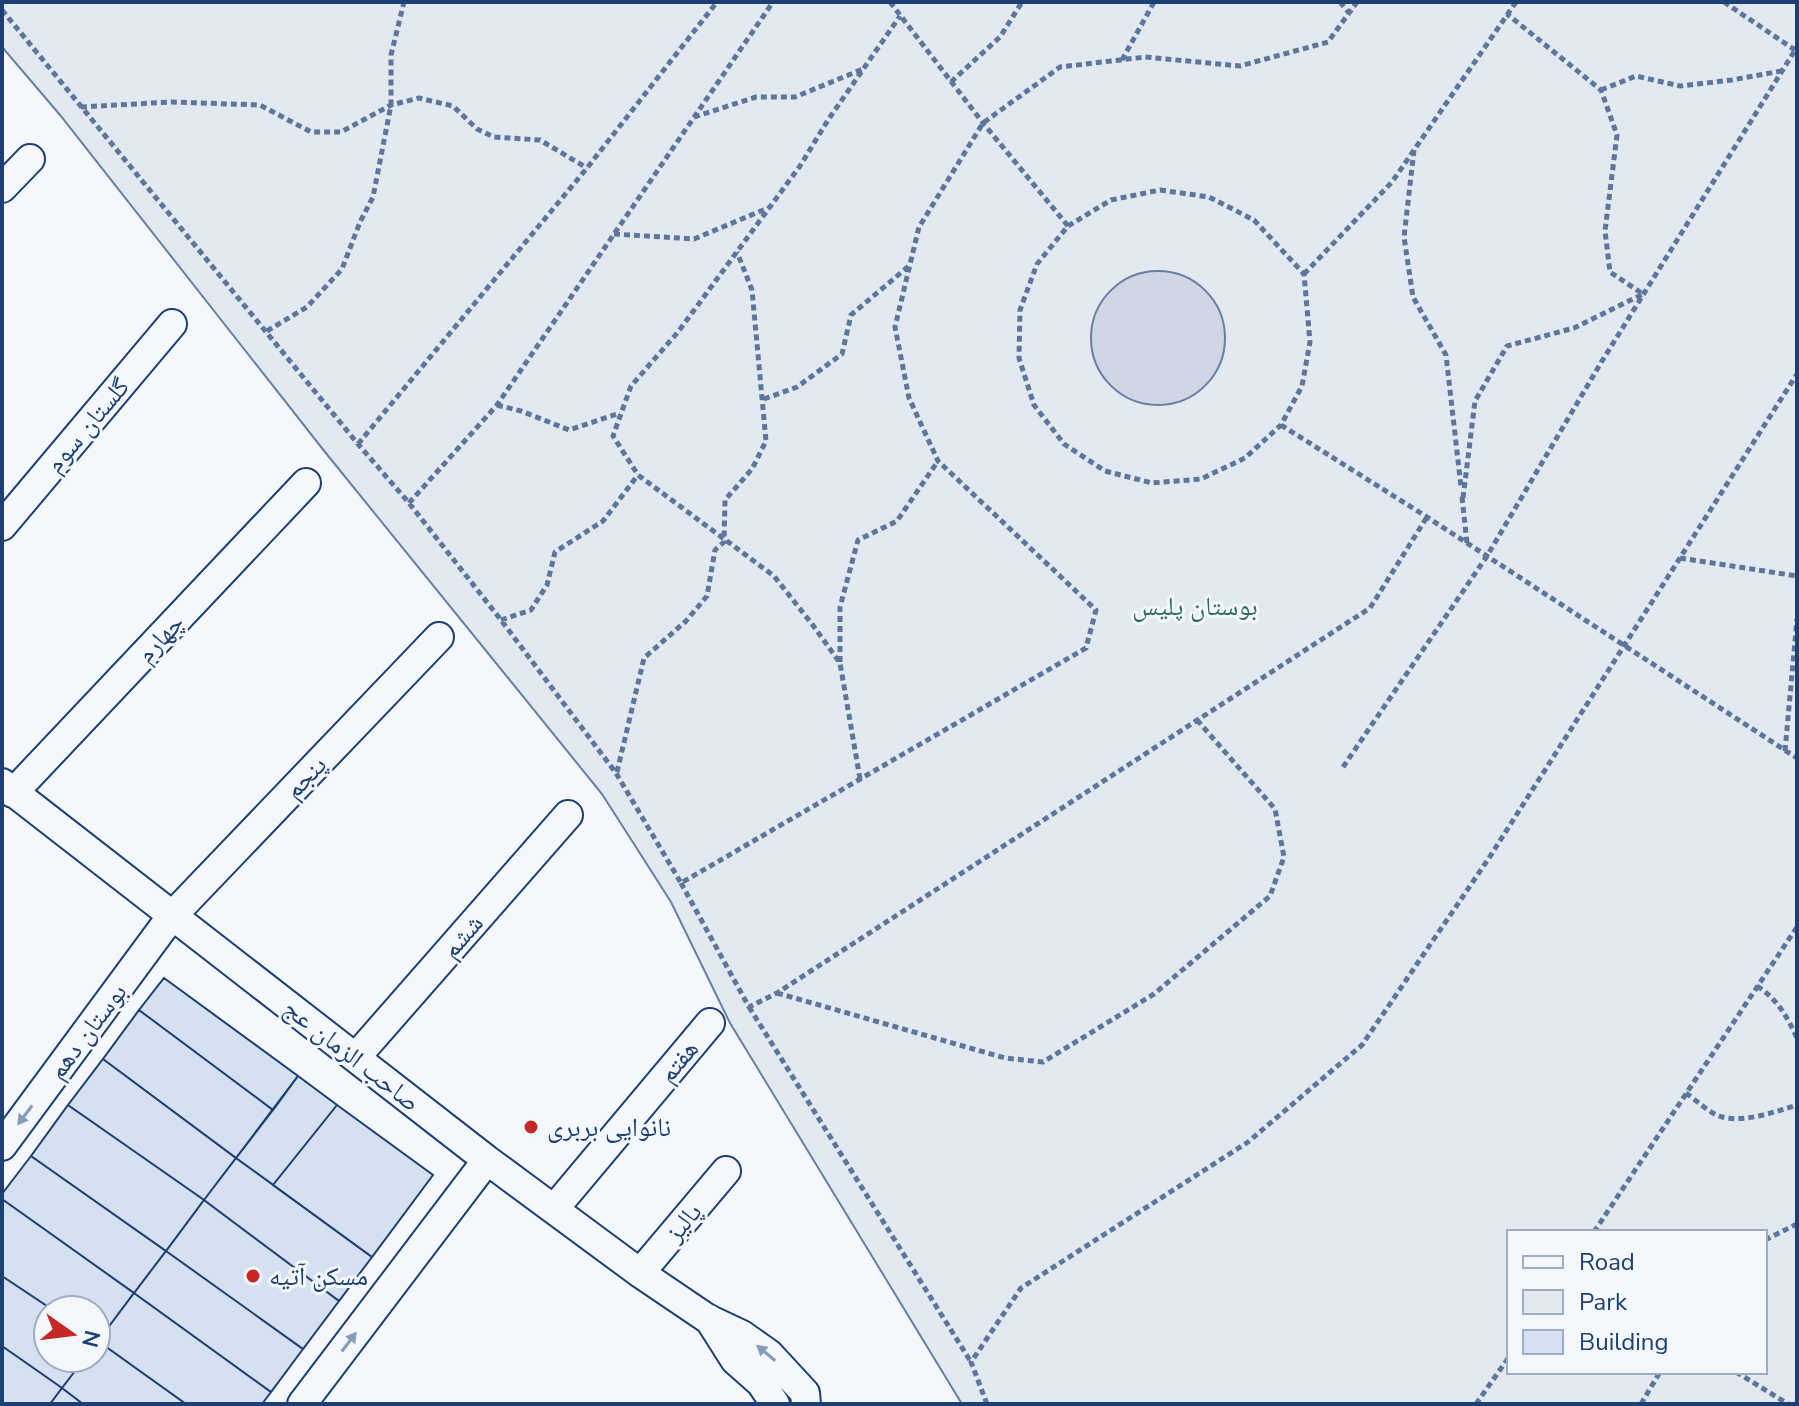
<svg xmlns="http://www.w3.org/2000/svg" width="1799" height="1406" viewBox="0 0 1799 1406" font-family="'Nunito Sans','Noto Naskh Arabic',sans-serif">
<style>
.green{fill:#e3e9f0;stroke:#687fa3;stroke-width:2;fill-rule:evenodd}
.water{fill:#cfd7e4;stroke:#687fa3;stroke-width:2}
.building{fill:#d5e0f0;stroke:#1d3f73;stroke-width:2}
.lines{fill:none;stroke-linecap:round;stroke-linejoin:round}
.street-casing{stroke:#1d3f73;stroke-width:32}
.path{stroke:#5e769c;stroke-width:5;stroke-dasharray:6 4;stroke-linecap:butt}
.street{stroke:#f4f7fb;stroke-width:28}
.oneway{fill:#889bb7}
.poi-dot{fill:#c62828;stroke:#f4f7fb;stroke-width:3}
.labels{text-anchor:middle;stroke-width:6;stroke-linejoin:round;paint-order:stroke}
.street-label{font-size:26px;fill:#1d3f73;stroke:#f4f7fb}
.park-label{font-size:26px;fill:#2c6c60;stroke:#f4f7fb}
.poi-label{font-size:26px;fill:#1d3f73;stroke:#f4f7fb;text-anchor:start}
</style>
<rect width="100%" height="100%" fill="#f4f7fb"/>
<!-- green -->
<path class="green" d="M2,2H1797V1404H962L730,1023L671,902L602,794L325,452L60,115L2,47ZM1509,1232H1765V1372H1509Z"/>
<!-- water -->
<path class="water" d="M1091 338a67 67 0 1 1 134 0a67 67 0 1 1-134 0Z"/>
<!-- building -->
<path class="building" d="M164,978L298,1076L273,1110L139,1010Z
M139,1010L273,1110L236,1158L103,1059Z
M103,1059L236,1158L204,1200L68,1105Z
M298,1076L337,1105L273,1185L236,1158Z
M68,1105L204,1200L166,1251L31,1156Z
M337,1105L433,1175L372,1257L273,1185Z
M31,1156L166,1251L134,1293L2,1199V1194Z
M236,1158L372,1257L339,1301L204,1200Z
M2,1199L134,1293L98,1341L96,1310H53L2,1276Z
M204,1200L339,1301L303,1349L166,1251Z
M166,1251L303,1349L271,1392L134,1293Z
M2,1276L53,1310H48V1358H85L62,1388L2,1346Z
M134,1293L271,1392L262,1404H186L98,1341Z
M98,1341L186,1404H83L62,1388L85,1358H96Z
M2,1346L62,1388L50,1404H2Z
M62,1388L83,1404H50Z"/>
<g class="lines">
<!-- street casing -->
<g class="street-casing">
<path id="street" d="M2,188L30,159
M2,526L172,324
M2,783L487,1160L640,1273L708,1319L742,1335L769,1354L805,1393L806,1404
M13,793L306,483
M356,1057L568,815
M2,1146L171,917L439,637
M554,1209L710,1023
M640,1273L726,1171
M709,1319L735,1360L761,1383L775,1404
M302,1404L487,1160"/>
</g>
<!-- path -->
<path class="path" d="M890,2L983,123L1068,226
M1340,2L1349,13
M1724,2L1795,50
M2,10L358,444L409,503L501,620L616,773L681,883L1086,648L1096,610L938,461L909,398L895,327L919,227L983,123L1060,67L1145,57L1240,66L1328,42L1357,2
M1122,60L1154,2
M951,82L1000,37L1022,2
M1601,90L1636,76L1680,86L1732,80L1781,71
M81,107L171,102L260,105L311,132H341L391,105L419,98L453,106L477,129L494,137L540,140L587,168
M694,117L756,97H795L863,69
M1414,150L1404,237L1413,297L1446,355L1461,487
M1160,190L1209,197L1254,220L1304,274L1310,342L1302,386L1281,425L1245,458L1201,479L1152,483L1105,471L1064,444L1034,405L1019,358L1020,310L1037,264L1068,226L1111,200Z
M614,234L694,239L768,208
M1304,274L1392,182L1516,2
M267,331L307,307L342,269L360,222L373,197L391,105V55L404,2
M764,399L797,387L842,354L851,315L910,265
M497,405L521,411L569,430L620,413
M1281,425L1427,517L1797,758
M358,444L587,168L717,2
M1462,497L1467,543
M1463,498L1475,401L1507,346L1574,328L1643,294L1610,272L1605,231L1617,135L1601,90L1507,14
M409,503L497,405L773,2
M1680,558L1797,576
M501,620L531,610L547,585L555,552L603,521L638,475
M840,662V607L858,540L897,521L938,461
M1785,751L1797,619
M1343,767L1487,556L1602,361L1797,47
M617,772L644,658L686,621L707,596L715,550L724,542L725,500L752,469L766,441L752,290L737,252
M860,779L840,663L812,624L774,576L638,475L613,436L631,386L678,332L800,166L828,120L900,16
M681,883L749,1007L777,993L1370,608L1427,517
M1757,986C1777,999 1787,1016 1797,1038
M777,993L1005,1058L1043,1062L1154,994L1270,896L1284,857L1275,809L1197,720
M749,1007L971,1362
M1686,1093C1696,1100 1708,1112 1719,1116C1741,1124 1775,1112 1797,1105
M1594,1232L1797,927
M1765,1240L1797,1224
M1736,1372L1788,1404
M987,1404L971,1362L1021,1288L1248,1142L1362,1045L1489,858L1797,374
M1476,1404L1509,1357
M1641,1404L1660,1372"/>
<!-- street -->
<use href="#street" class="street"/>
</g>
<!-- one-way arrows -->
<defs><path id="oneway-solid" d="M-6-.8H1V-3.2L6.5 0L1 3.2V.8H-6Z" transform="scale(2)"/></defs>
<g class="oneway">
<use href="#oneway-solid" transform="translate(25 1115) rotate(127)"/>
<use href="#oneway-solid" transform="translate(349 1342) rotate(-53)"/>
<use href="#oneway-solid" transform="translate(766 1353) rotate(-140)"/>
</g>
<!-- markers -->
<g class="poi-dot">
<circle cx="531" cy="1127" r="8"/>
<circle cx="253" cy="1276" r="8"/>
</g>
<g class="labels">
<!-- street labels -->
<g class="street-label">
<text transform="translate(87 425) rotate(-50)" y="9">گلستان سوم</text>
<text transform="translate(160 638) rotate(-47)" y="9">چهارم</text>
<text transform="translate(305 777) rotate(-46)" y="9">پنجم</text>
<text transform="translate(462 936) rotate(-49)" y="9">ششم</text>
<text transform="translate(87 1031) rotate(-53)" y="9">بوستان دهم</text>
<text transform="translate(352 1055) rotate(38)" y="9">صاحب الزمان عج</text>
<text transform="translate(678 1061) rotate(-50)" y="9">هفتم</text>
<text transform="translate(683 1222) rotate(-50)" y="9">پالیز</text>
</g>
<!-- park labels -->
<g class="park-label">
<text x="1195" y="615">بوستان پلیس</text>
</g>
<!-- poi labels -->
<g class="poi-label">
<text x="547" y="1136">نانوایی بربری</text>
<text x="269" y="1285">مسکن آتیه</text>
</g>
</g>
<!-- border -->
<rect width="1799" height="1406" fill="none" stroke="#1d3f73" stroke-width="8"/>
<!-- legend -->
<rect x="1507" y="1230" width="260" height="144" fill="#f4f7fb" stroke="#9eadc5" stroke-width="2"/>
<rect x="1523" y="1256" width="40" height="12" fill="#f4f7fb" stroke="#9eadc5" stroke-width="2"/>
<text x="1579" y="1270" font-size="24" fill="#1d3f73">Road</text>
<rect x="1523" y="1290" width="40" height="24" fill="#e3e9f0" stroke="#9eadc5" stroke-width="2"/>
<text x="1579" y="1310" font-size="24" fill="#1d3f73">Park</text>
<rect x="1523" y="1330" width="40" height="24" fill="#d5e0f0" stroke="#9eadc5" stroke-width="2"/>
<text x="1579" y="1350" font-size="24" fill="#1d3f73">Building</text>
<!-- north arrow -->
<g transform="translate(72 1334) rotate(104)"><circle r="38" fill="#f4f7fb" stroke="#9eadc5" stroke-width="2"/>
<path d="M0-6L14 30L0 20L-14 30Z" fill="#c62828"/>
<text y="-12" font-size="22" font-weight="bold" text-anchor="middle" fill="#1d3f73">N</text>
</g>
</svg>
